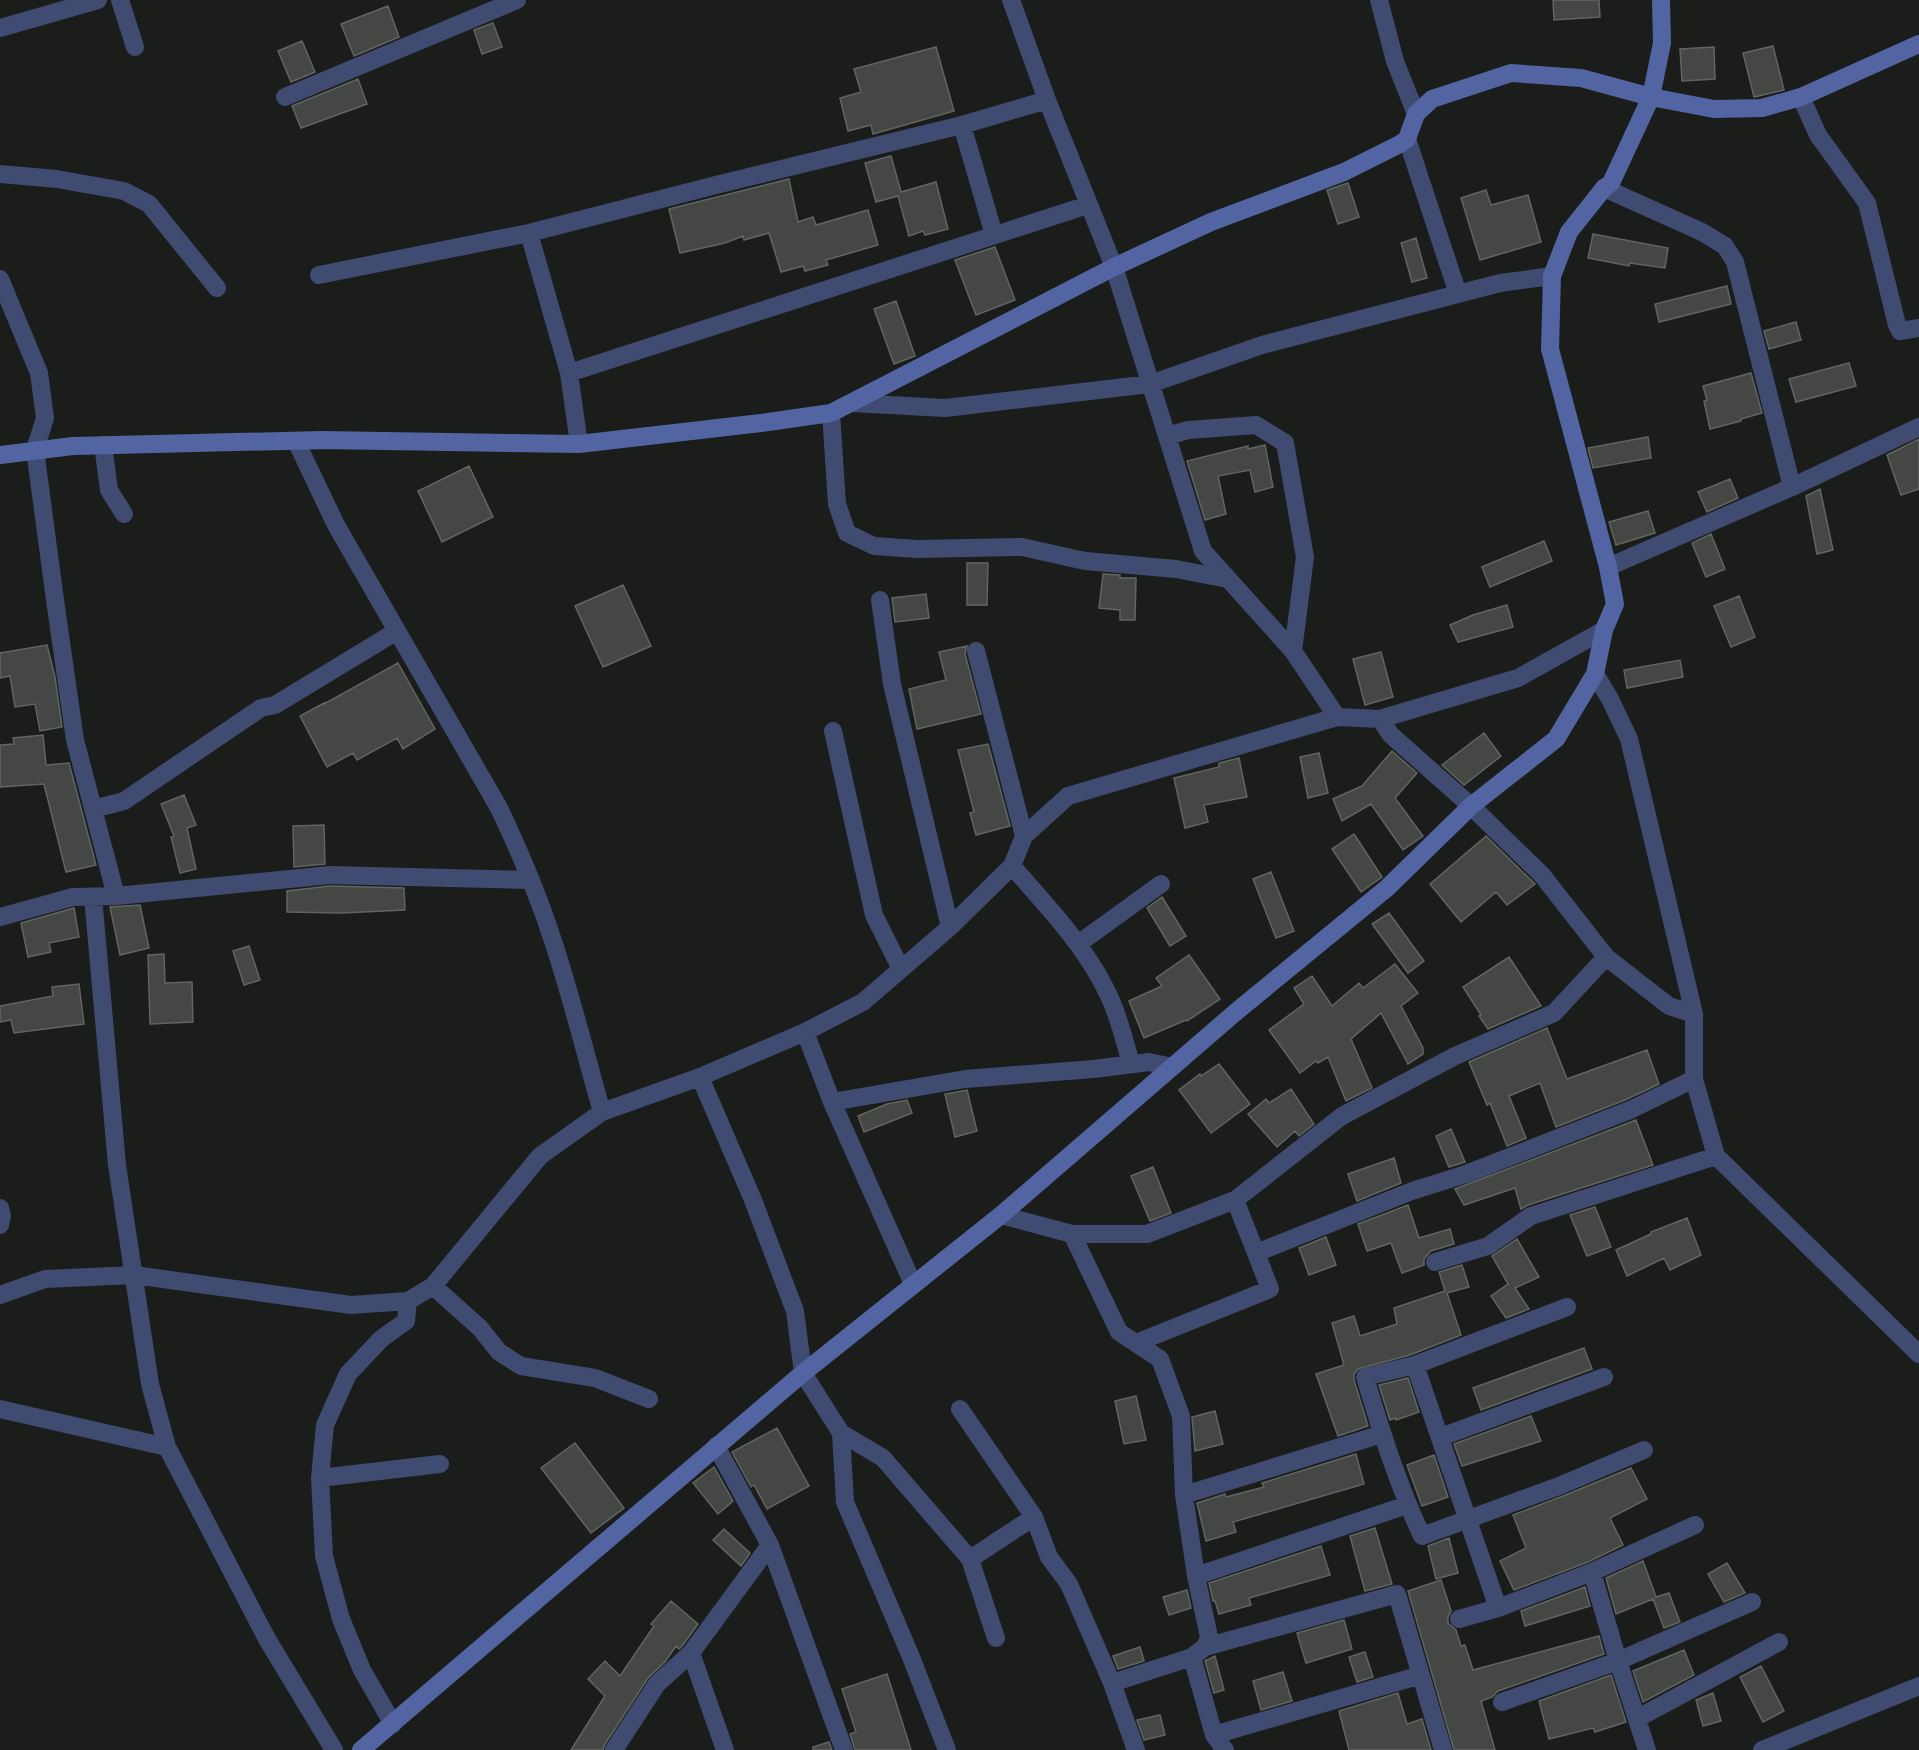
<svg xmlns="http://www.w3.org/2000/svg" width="1919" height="1750" viewBox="0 0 1919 1750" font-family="'Asap Condensed',sans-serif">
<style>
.building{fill:#444744;stroke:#616562;stroke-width:1.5}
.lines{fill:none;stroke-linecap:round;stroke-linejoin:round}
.street{stroke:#3f4b71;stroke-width:18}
.secondary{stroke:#5265a2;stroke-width:18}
</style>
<rect width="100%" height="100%" fill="#1a1d1a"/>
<!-- building -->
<path class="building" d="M1553,0H1599L1600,17L1554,20Z
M388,6L399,37L354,56L341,24Z
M493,23L502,47L482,54L474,30Z
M302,41L315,72L291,82L278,51Z
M1773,46L1784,90L1754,97L1743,53Z
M936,47L954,111L873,134L871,125L848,131L840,98L861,92L854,69Z
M1714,47L1715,79L1682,81L1680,49Z
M358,79L367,104L301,128L292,106Z
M891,156L901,192L936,182L948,229L925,235L923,231L909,236L898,196L876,202L865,163Z
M789,179L798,222L813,217L816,225L868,210L878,245L826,260L828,265L805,271L803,266L781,272L769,233L744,240L743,236L725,243L680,253L669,209Z
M1348,183L1359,217L1338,224L1327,190Z
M1486,190L1491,205L1528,195L1541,242L1480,260L1461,198Z
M1593,234L1668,248L1665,268L1630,263L1629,266L1588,258Z
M1416,238L1427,278L1412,282L1401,243Z
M995,247L1015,300L976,315L955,260Z
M1727,286L1731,304L1659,322L1655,304Z
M896,301L915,356L894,364L874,309Z
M1796,322L1801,340L1769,349L1764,331Z
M1849,363L1856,386L1796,402L1789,379Z
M1751,373L1762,413L1741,419V421L1710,429L1704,401L1707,400L1703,386Z
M1648,437L1651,458L1593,468L1588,448Z
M1919,439V489L1901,495L1887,455Z
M1265,445L1273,487L1255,492L1250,470L1218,476L1226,514L1205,520L1187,461L1248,446V449Z
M469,466L493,517L442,542L418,491Z
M1730,479L1738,498L1707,512L1698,492Z
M1820,489L1833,550L1817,554L1806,496Z
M1648,511L1655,533L1616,545L1609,522Z
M1711,534L1725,569L1706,577L1692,543Z
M1544,541L1552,561L1490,587L1482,567Z
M967,563H988L987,605H967Z
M1103,574L1120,575V578H1136L1135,620H1120V610L1099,608Z
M623,585L651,646L603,667L575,606Z
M926,594L929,618L895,622L892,598Z
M1739,596L1755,637L1731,647L1714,606Z
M1507,605L1513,627L1458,642L1450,625L1473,615Z
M47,645L55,677L62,727L40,731L35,704L15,707L10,676L0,678V653Z
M967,646L965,654L981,714L917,729L909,689L946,680L939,652Z
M1381,652L1393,697L1365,705L1353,659Z
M1680,660L1683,677L1627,688L1624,670Z
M398,663L435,729L403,749L397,738L357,760L353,753L327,767L300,716L324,703V704Z
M1484,733L1501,756L1464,785L1442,765Z
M43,735L46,765L69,763L96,865L66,872L44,784L0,787V745L14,744L13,738Z
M988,744L1010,826L976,835L970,813L974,812L958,750Z
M1392,751L1417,773L1395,798L1423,836L1403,850L1371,804L1342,821L1333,799L1362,786Z
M1319,753L1328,793L1308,798L1300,757Z
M1239,758L1247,797L1204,805L1208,822L1185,828L1174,778L1219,767V763Z
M184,795L196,825L187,828L196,869L180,873L171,837L174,836L161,804Z
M324,825L325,864L294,867L293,826Z
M1354,834L1382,877L1361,892L1332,849Z
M1486,836L1535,884L1507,905L1496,892L1461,922L1430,884Z
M1271,872L1294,931L1276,938L1253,879Z
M330,886L404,888L405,910L341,913L287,912V891Z
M1162,897L1186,936L1170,946L1147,908Z
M140,905L149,948L120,955L110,907Z
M74,908L79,937L49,943L51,952L28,957L21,923Z
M1389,913L1424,961L1408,973L1372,924Z
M249,946L260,980L244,985L233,951Z
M164,954L165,983L192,982L193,1022L150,1024L148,955Z
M1189,955L1220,999L1187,1021L1186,1020L1144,1038L1129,1001L1162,986L1156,978Z
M1509,957L1541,1006L1488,1029L1479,1016L1481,1015L1463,987Z
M1395,964L1418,993L1401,1006L1423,1048V1054L1408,1064L1381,1013L1351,1039L1372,1088L1346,1101L1328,1057L1318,1063L1316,1061L1300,1073L1269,1030L1304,1004L1294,988L1312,976L1332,1006L1359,983L1363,988Z
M79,984L84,1024L14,1033L11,1020L0,1022V1006L53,996L52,987Z
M1547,1028L1567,1079L1647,1050L1659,1084L1625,1100L1556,1127L1540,1083L1509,1096L1526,1138L1507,1146L1490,1103L1487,1105L1469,1062Z
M1219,1064L1250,1104L1211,1133L1179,1090L1200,1074L1201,1076Z
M1291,1089L1314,1124L1299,1136L1295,1131L1277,1147L1248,1114L1266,1099L1269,1103Z
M967,1090L977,1131L955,1137L945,1094Z
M907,1100L912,1113L864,1132L858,1116L887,1104Z
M1636,1120L1653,1165L1528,1205L1521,1209L1515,1188L1464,1205L1455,1189Z
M1451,1129L1465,1162L1449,1167L1436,1136Z
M1394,1158L1401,1183L1357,1201L1348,1174Z
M1153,1167L1171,1213L1150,1221L1131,1176Z
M1408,1205L1419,1238L1450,1229L1454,1244L1431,1251L1424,1259V1265L1402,1273L1391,1243L1367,1251L1358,1224Z
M1595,1207L1611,1247L1587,1256L1570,1215Z
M1687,1218L1701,1255L1670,1270L1664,1258L1627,1276L1616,1250L1651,1234V1232Z
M1326,1237L1336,1265L1309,1275L1299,1248Z
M1517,1239L1539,1277L1515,1288L1529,1309L1506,1318L1491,1296L1508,1284L1492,1256Z
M1462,1265L1469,1287L1447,1293L1461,1335L1410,1355L1358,1369L1354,1374V1380L1368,1426L1338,1436L1316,1374L1344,1365L1332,1323L1354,1316L1360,1336L1397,1324L1394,1308L1445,1291L1439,1272Z
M1584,1348L1592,1369L1481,1410L1473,1388Z
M1408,1378L1419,1412L1396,1420L1395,1418L1390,1420L1379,1385Z
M1136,1396L1146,1440L1124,1444L1115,1401Z
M1215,1411L1223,1444L1195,1451L1192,1417Z
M1531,1416L1541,1441L1462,1466L1454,1444Z
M777,1428L809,1486L767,1509L754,1485L751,1487L732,1452Z
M575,1443L624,1508L591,1533L541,1468Z
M1356,1454L1364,1484L1233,1522L1236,1532L1206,1541L1197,1503L1225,1494L1226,1497L1264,1487L1262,1483Z
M1434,1455L1448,1497L1422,1506L1407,1465Z
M714,1467L733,1501L718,1514L693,1483Z
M1631,1468L1647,1499L1610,1518L1623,1545L1588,1562L1514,1590L1500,1561L1526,1548L1513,1515L1563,1496Z
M1375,1528L1392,1584L1365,1591L1350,1536Z
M724,1529L750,1553L741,1566L713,1540Z
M1449,1538L1458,1573L1436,1579L1428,1546Z
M1321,1546L1330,1575L1249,1598L1251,1605L1219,1614L1215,1601H1213L1209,1583Z
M1643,1561L1656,1597L1669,1593L1680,1622L1664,1628L1653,1599L1616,1614L1606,1578Z
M1727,1563L1745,1593L1724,1602L1708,1574Z
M1441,1580L1451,1611L1448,1617V1623L1456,1630L1461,1646L1465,1645L1473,1670L1599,1636L1604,1654L1498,1691L1492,1697L1481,1701L1495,1750H1454L1408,1591Z
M1585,1587L1590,1606L1525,1626L1521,1611Z
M1187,1590L1191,1608L1169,1615L1163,1597Z
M671,1601L698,1624L683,1645L679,1649L676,1646L665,1662L648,1678L605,1744L603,1750H571L605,1696L588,1679L605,1661L620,1676L654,1626L651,1624Z
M1344,1620L1352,1649L1306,1663L1297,1633Z
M1140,1647L1144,1661L1118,1669L1113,1656Z
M1684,1650L1694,1675L1643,1702L1633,1671Z
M1365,1652L1373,1677L1357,1682L1349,1657Z
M1215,1656L1224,1690L1214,1693L1205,1661Z
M1761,1666L1784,1711L1763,1722L1740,1677Z
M1283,1672L1292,1701L1261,1710L1253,1681Z
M887,1674L911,1750H855L850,1734L856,1732L842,1689Z
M1611,1675L1626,1722L1595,1732L1593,1728L1549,1739L1539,1701Z
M1398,1693L1407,1724L1422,1719L1431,1750H1349L1339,1711Z
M1713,1693L1721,1721L1703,1726L1696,1700Z
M1160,1715L1165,1735L1144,1740L1137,1720Z
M829,1742L832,1750H813V1747Z"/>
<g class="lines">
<!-- street -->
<path class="street" d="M120,0L135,47
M1011,0L1047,100L1114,267L1203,551L1293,651L1337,717
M1379,0L1395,61L1416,114
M0,28L98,0
M285,97L517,0
M1801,97L1818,135L1867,203L1897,325L1900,331L1919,328
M962,125L994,235
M1407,139L1458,294
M0,174L57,179L124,191L149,204L217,288
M1604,188L1702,232L1725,246L1735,262L1792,487
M529,233L716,185L962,125L1047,100
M319,275L529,233L569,373L579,444
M0,279L39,373L45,418L35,450L56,607L75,740L116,896
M569,373L1088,205
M852,403L945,408L1150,384L1262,345L1500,283L1552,276
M831,413L837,504L847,533L874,546L917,549L1022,547L1085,561L1176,569L1228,579
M1167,436L1188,430L1256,425L1285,443L1305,557L1293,651
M296,441L336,525L499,808C520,852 539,897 554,944C572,999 586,1056 602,1112
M103,445L109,490L124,514
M1608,567L1792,487L1919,427
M880,600L892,684L950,927
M976,651L1024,836
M1595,674L1610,699L1629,739L1694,1014V1079L1716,1156L1919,1354
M833,731L874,915L901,969
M93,809L124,801L261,708L275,705L397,631
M1012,866C1045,904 1081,941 1104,986C1117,1010 1124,1038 1131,1064
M93,897L117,1165L150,1384L167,1447L267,1639L334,1750
M0,917L73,897L116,896L330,875L531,880
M1078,944L1161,884
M1606,957L1669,1006L1694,1014
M805,1032L832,1102L913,1284
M700,1077L753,1200L795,1311L803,1373L841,1433L883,1458L970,1559L1034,1517L1049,1557L1069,1584L1112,1683L1136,1750
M832,1102L965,1079L1094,1069L1149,1062L1172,1067
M1235,1200L1256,1253L1412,1191L1466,1174L1630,1110L1694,1079
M0,1208L2,1216L0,1225
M1001,1215L1072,1234L1119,1332L1160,1359L1181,1416L1184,1495L1196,1576L1209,1637L1205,1647L1192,1657L1214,1735L1225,1750
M1072,1234H1147L1235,1200L1342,1116L1455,1056L1554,1013L1606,957L1542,875L1471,806L1391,735L1380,719
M1435,1262L1488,1246L1531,1216L1716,1156
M433,1286L480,1328L499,1352L521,1366L595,1378L649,1399
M0,1295L45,1279L134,1275L351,1305L408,1301L433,1286L540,1156L602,1112L700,1077L805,1032L863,1002L950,927L1012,866L1024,836L1068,796L1337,717L1380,719L1518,678L1604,630
M1567,1307L1415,1365L1365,1377C1381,1431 1398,1485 1422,1536L1559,1486L1644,1450
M1136,1343L1270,1289L1256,1253
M1415,1365L1498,1608L1592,1572L1618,1661L1647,1750
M0,1409L167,1447
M960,1409L1034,1517
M841,1433L845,1502L911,1657L947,1750
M1441,1437L1604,1377
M716,1446L770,1545L844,1750
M320,1478L440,1464
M1184,1495L1382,1434
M970,1559L996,1638
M1592,1572L1695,1525
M1196,1576L1407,1505
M1459,1619L1498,1608
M1205,1647L1397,1594L1443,1750
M691,1653L725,1750
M1112,1683L1192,1657
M1502,1702L1618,1661L1752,1602
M1638,1718L1779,1642
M393,1724L362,1670L341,1619L324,1556L320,1478L325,1425L348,1374L381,1339L406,1321L408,1301
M1214,1735L1421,1675
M614,1750L657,1684L691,1653L770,1545
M1762,1750L1919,1686"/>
<!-- secondary -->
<path class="secondary" d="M0,455L73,446L322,440L579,444L761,423L831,413L1114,267L1211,222L1344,172L1400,144L1407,139L1416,114L1432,99L1511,73L1581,78L1651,97L1714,109L1762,108L1801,97L1919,44
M361,1750L803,1373L1001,1215L1237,1011L1387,888L1471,806L1556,739L1595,674L1604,630L1615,604L1608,567L1550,349L1552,276L1569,232L1604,188L1611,183L1651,97L1662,43L1661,0"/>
</g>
</svg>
